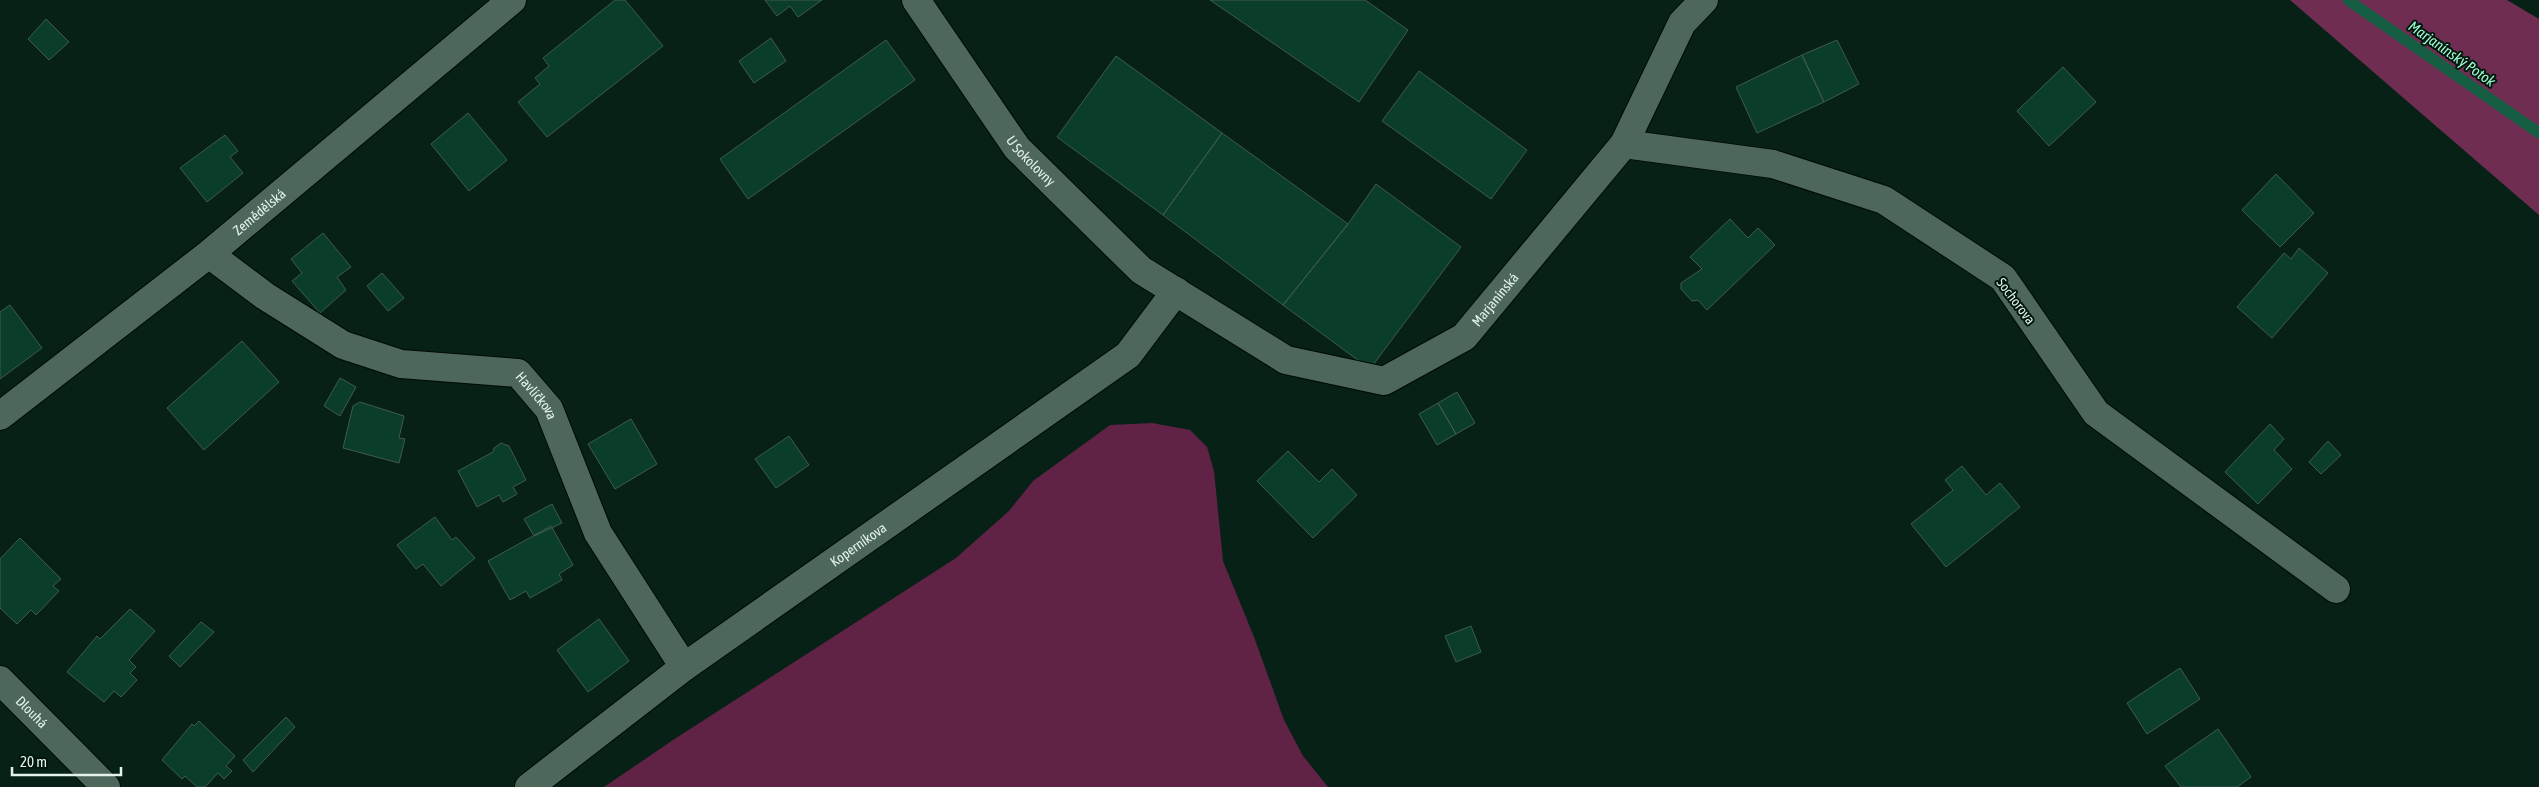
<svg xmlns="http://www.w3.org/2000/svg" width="2539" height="787" viewBox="0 0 2539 787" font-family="'Asap Condensed',sans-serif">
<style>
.green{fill:#602346}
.forest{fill:#6f2d52}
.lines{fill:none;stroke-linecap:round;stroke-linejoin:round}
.stream{stroke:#155e43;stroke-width:11}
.building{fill:#0a3d2a;stroke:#415b4e}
.street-casing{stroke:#000a03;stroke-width:30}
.street{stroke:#4d675a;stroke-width:28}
.labels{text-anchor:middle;stroke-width:4;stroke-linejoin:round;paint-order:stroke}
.street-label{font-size:14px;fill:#e3f2ea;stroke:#01170d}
.water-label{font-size:15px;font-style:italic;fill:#9ffbd1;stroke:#01170d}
</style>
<rect width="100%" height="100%" fill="#072116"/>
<!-- green -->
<path class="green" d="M1152,423L1190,430L1207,447L1214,471L1223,561L1254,637L1284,720L1303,756L1328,787H604L676,738L956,558L1009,511L1033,481L1110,425Z"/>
<!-- forest -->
<path class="forest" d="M2290,0H2507L2539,19V215Z"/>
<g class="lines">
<!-- stream -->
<path class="stream" d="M2348,0L2539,133"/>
</g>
<!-- building -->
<path class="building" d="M615,0H625L663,46L547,137L518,102L540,84L535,78L549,66L543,58Z
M765,0H822L798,17L790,6L777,16Z
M1210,0H1365L1408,30L1359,102Z
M46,19L69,42L49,60L28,39Z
M771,38L786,61L754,83L739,61Z
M886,40L915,80L748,199L720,159Z
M1837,40L1859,84L1824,102L1802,55Z
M1802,55L1824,102L1757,133L1736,87Z
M1116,56L1222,133L1163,215L1057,137Z
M2063,67L2096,102L2049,146L2017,111Z
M1419,71L1527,150L1491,199L1382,121Z
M468,113L507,160L469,191L431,144Z
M1222,133L1348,224L1283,305L1163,215Z
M225,135L238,151L230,157L243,173L207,202L180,168Z
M2276,174L2314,213L2280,247L2242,210Z
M1376,184L1461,247L1370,369L1283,305L1348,224Z
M1730,219L1748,238L1758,228L1775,245L1707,310L1698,300L1692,301L1681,289V283L1702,269L1690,257Z
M323,233L351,267L337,277L346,290L320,313L292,281L302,273L291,259Z
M2299,248L2328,273L2272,338L2237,307L2284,253L2291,259Z
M382,273L404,298L388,311L367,286Z
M10,305L42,348L0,379V312Z
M242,341L279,382L204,450L167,408Z
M340,378L356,387L340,416L324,406Z
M1457,392L1475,423L1456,434L1438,403Z
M360,402L404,416L399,438L405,439L399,463L343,448L353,406Z
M1438,403L1456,434L1437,445L1419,414Z
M631,419L657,464L615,489L588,444Z
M2270,424L2284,439L2274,450L2292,469L2258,504L2225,472Z
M789,436L809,465L776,488L755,459Z
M2328,441L2341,455L2321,474L2309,462Z
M501,443L509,446L526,480L513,487L517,494L503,502L499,495L477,507L458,471L493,452L494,448Z
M1288,451L1319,482L1332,469L1357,495L1313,538L1257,481Z
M1962,466L1986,495L2000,483L2020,507L1946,567L1911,524L1953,490L1945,480Z
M552,504L562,523L534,536L524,519Z
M435,517L452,540L456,537L475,558L441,586L423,564L416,569L397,545Z
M551,526L573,565L559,574L562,580L530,598L526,591L510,600L488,561Z
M20,538L61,579L53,586L59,591L36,615L31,610L17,624L0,608V559Z
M130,609L155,631L129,660L136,667L130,673L137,680L121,697L114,691L104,702L67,672L97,636L100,639Z
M599,619L629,661L588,692L557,650Z
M201,622L214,632L180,667L169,656Z
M1471,626L1481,652L1456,662L1445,636Z
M2180,668L2200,699L2147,734L2127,703Z
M286,717L295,727L253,772L243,760Z
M199,721L235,756L226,766L232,771L224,779L218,773L205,787H197L185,776L182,779L162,760L192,724L194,726Z
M2218,729L2251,777L2237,787H2181L2165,766Z"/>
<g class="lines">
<!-- street casing -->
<g class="street-casing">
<g id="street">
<path id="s1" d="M916,0L1017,148L1141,270L1286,360L1384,381L1464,337L1624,144L1682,23L1704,0"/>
<path d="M1624,144L1773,164L1884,200L2003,278L2096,413L2336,589"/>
<path id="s2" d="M209,254L265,296L343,345L401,364L518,373L549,409L598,533L684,667"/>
<path id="s3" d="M0,416L209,254L512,0"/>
<path id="s4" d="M0,680L106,787"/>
<path id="s5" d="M529,787L684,667L1128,355L1176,291"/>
</g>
</g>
<!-- street -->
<use href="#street" class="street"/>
</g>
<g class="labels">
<!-- street labels -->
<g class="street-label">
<text dy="5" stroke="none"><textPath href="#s1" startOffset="198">U Sokolovny</textPath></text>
<text dy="5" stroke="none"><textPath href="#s3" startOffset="330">Zemědělská</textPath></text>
<text dy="5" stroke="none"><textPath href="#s1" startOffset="764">Marjanínská</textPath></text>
<text transform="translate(2016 301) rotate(53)" y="5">Sochorova</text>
<text dy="5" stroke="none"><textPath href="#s2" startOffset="370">Havlíčkova</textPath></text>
<text dy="5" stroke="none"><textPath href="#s5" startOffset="409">Koperníkova</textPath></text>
<text dy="5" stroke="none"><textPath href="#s4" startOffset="45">Dlouhá</textPath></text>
</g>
<!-- water labels -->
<g class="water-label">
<text transform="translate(2452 54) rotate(35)" y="5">Marjanínský Potok</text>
</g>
</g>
<!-- scale -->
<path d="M12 767v8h109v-8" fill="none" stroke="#e3f2ea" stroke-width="2.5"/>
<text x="20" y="767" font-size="15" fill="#e3f2ea" stroke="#01170d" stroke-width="4" paint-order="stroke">20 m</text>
</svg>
